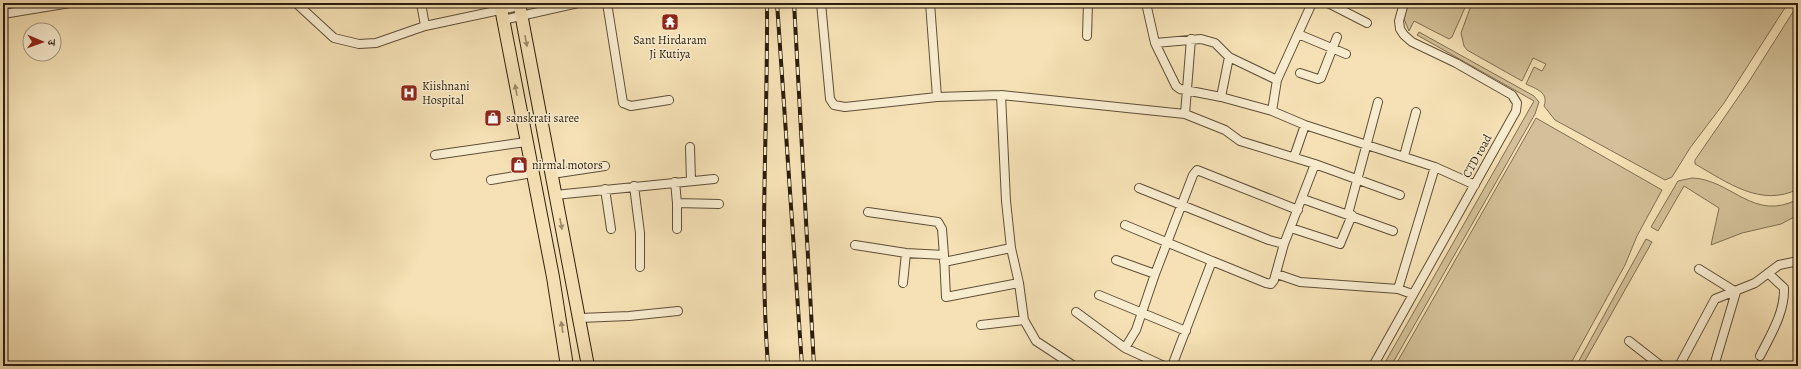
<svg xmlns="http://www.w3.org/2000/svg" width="1801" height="369" viewBox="0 0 1801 369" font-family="Alegreya,'Noto Serif Devanagari',serif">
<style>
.grass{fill:#d3c098;stroke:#806e52}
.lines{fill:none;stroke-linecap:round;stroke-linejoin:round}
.minor-casing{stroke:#5f4e36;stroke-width:10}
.primary-casing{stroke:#2d1d0c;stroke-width:14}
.minor{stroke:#f8eccf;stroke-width:8}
.primary{stroke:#f5e1b5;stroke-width:12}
.rail-casing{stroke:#2d1d0c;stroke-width:4}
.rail{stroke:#f8eccf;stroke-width:2.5;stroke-dasharray:8;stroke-linecap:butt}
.oneway{fill:#9b8969}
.labels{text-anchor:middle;stroke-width:3;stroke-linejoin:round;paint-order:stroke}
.poi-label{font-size:12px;fill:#2d1d0c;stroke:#f8eccf;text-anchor:start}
.street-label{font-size:12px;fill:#2d1d0c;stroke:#f8eccf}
</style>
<rect width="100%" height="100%" fill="#f5e1b5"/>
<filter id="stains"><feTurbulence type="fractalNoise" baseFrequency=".005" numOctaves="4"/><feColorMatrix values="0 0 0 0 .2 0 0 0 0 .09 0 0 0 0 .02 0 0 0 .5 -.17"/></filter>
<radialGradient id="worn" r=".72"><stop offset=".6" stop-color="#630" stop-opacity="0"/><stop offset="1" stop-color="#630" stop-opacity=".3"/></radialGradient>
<!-- grass -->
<path class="grass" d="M1410,3H1467L1452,37L1449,39L1414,21L1409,31L1402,14Z
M1472,3H1788L1724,103L1690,148L1672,177L1665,180L1555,120L1544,106C1549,92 1536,89 1526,84L1534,67L1542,71L1546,64L1533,58L1522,81L1467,50L1464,46L1461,33Z
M1798,4V189C1761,208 1727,182 1695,164V160L1748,83Z
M1419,32L1534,96L1539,102L1535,114L1391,366H1383L1534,101L1417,35Z
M1536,118L1662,190L1637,236L1625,265L1571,363L1570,366H1395Z
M1692,178C1731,179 1754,223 1798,199V215L1781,224L1742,233L1711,245L1719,208L1684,186L1658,231L1651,227L1678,181Z
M1646,239L1652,242L1582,366H1576Z"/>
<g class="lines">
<!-- minor casing -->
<g class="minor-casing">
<path id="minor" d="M296,3L334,38L359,44L376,43L425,26L519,6
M421,3L425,26
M607,3L623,103L631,106L669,100
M821,3L830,99L834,105L845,107L937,97L1001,95L1185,114L1225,130L1240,141L1315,164L1400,195
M930,3L937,97
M1146,3L1155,43L1176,86L1180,89L1221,97L1272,111L1305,125L1435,167L1475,185
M1328,3L1367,23
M3,14L70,3
M503,20L578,3
M1298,34L1346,54
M1087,36L1088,3
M1155,43L1201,39L1215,43L1229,57L1277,80
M1300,73L1318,79L1321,78L1337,37
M1001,95L1006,201L1011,248L1019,283L1024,320L1036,341L1074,366
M1221,97L1229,57
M1272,111L1277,80L1312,3
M1185,114L1191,39
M690,147L691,181
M435,155L526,142
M1404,156L1416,112
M1294,157L1305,125
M552,174L605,166
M491,180L532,173
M675,182L677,203V229
M634,186L640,233V267
M1139,188L1269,240L1284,244
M605,189L611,229
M555,195L714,179
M1303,199L1393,231
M677,203L719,204
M868,212L938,222L942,229L944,255
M1348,214L1378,102
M1125,225L1212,261
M1291,228L1340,244L1352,215
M855,245L906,253L944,255L946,297L1019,283
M1116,260L1155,274
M944,262L1011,248
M1699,269L1736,292L1714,366
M1277,274L1300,282L1398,289L1412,294
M903,283L906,253
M1398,289L1435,167
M1099,295L1186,331
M1076,312L1125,348L1164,366
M580,318L629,316L678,311
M981,325L1024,320
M1629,341L1661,366
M1125,348L1136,330L1155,274L1193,175L1197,170L1298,210
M1760,356C1771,334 1785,312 1784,288L1768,273
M1172,366L1212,261L1266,283L1271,284L1274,280L1284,244L1315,164
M1373,366L1516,111L1517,103L1512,95L1456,63L1412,42L1404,35L1400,29L1399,21L1404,3
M1679,366L1715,299L1755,283L1779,265L1798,261"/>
</g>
<!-- primary casing -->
<g class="primary-casing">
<path id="primary" d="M500,3L553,277L567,366
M519,3L588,366"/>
</g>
<!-- minor -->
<use href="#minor" class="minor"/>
<!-- primary -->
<use href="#primary" class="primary"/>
<!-- rail casing -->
<g class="rail-casing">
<path id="rail" d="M767,3C768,124 759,245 768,366
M777,3L802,366
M794,3L814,366"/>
</g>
<!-- rail -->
<use href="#rail" class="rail"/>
</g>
<!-- one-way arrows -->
<defs><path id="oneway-solid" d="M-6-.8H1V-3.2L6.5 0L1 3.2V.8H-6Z"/></defs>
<g class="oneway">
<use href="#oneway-solid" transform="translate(526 41) rotate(79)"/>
<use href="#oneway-solid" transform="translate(516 90) rotate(-101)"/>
<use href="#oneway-solid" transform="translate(561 224) rotate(79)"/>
<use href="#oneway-solid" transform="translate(562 327) rotate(-99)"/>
</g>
<!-- icons -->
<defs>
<g id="temple-square" transform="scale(0.9)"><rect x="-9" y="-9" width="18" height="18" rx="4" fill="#8f2418" stroke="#f8eccf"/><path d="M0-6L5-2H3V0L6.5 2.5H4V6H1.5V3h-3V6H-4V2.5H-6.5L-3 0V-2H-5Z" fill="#fff"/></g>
<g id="hospital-square" transform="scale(0.9)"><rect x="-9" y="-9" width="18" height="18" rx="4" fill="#8f2418" stroke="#f8eccf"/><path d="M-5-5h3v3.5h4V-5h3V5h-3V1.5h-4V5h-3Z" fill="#fff"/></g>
<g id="shop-square" transform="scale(0.9)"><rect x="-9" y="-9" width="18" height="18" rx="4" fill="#8f2418" stroke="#f8eccf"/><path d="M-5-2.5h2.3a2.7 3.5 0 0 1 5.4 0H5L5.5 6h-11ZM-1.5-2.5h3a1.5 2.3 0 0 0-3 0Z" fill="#fff"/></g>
</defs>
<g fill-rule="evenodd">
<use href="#temple-square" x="670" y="22"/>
<use href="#hospital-square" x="409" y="93"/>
<use href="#shop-square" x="493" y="118"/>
<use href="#shop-square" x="519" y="165"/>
</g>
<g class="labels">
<!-- poi labels -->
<g class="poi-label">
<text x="670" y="44" text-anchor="middle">Sant Hirdaram<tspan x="670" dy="14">Ji Kutiya</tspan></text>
<text x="422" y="90">Kiishnani<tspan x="422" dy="14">Hospital</tspan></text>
<text x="506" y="122">sanskrati saree</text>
<text x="532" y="169">nirmal motors</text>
</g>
<!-- street labels -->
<g class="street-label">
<text transform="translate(1477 156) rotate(-61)" y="4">CTD road</text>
</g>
</g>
<!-- margin -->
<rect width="1801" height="369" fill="none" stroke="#f5e1b5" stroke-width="16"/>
<rect x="4" y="4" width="1793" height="361" fill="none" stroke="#2d1d0c" stroke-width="2"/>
<rect x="8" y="8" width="1785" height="353" fill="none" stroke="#2d1d0c"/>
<!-- north arrow -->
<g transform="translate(42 42) rotate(92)"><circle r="19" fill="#f8eccf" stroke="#a79981"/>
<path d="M0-3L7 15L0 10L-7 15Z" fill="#8f2418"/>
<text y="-6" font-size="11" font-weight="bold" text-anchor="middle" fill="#2d1d0c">उ</text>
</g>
<rect width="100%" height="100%" filter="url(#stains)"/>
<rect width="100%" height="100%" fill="url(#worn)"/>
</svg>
